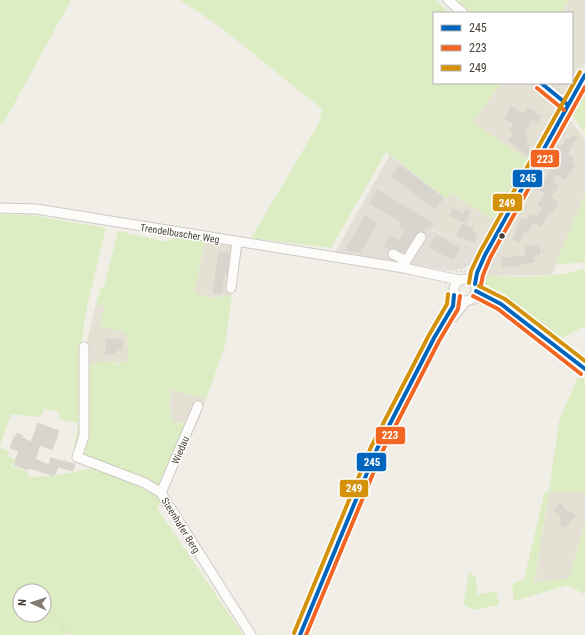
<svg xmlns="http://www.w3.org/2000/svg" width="585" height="635" viewBox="0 0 585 635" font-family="'Roboto Condensed',sans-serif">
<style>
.residential{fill:#e5e0d4}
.industrial{fill:#e3dfd8}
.green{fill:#dcedc4;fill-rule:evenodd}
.building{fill:#d8d5ce;stroke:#d8d5cd}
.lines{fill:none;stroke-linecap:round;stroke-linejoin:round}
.minor-casing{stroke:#cecbc5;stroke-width:11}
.path{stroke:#d1cec9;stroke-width:1;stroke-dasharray:2 2;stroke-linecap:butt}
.minor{stroke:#fdfcfb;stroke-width:9}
.bus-1-casing{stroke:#fff;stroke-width:7}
.bus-2-casing{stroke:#fff;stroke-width:7}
.bus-3-casing{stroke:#fff;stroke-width:7}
.bus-1{stroke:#0065bd;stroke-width:4}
.bus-2{stroke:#f26522;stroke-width:4}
.bus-3{stroke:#d4910a;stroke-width:4}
.bus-dot{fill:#463f33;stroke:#fff;stroke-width:1.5}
.labels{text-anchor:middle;stroke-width:3;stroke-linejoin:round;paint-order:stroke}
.street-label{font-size:10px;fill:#463f33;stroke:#fff}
.line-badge{stroke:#fff;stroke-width:1.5}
.badge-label{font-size:11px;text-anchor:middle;font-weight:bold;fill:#fff}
</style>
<rect width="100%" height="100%" fill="#f0eee7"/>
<!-- residential -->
<path class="residential" d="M569,0H585V64L529,161L473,122L501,83H572V13H561Z
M569,118L585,140V194L552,275L482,276Z
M450,193L496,221L479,249L432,230Z
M209,232L237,236L238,267L232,295L212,298L194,293L205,241Z
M96,304L105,307L127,332L129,362L86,364L85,349Z
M171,389L206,399L197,424L181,422L174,423L169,410Z
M549,491L585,492V523L569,578L534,584Z"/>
<!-- industrial -->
<path class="industrial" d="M390,155L447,199L432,231L479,249L470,265L463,269L451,271L335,252Z"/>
<!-- green -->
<path class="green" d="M0,0H71L3,124L0,122Z
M180,0H436L450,13H434V83H501L473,122L529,161L496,221L450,193L447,199L386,152L331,248L251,238L319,123L322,109L219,26Z
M456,0H569L561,13H471Z
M585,90V134L572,115Z
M585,194V262L555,265Z
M0,214L31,215L106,228L87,307L80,353L81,419L78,423L86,430V364L115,361L116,364L129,361L126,332L99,326L105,307L96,304L101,287H104L118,231L167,242L177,237L205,241L194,293L212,298L232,295L225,346L206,399L171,389L169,410L174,423H189L161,486L101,462L73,455L78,423L59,419V412L44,409L41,417L11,414L0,446Z
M585,268V326L562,338L517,304L488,291L482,276C516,276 553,280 585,268Z
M579,374L585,380V492H549L534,583L569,578L585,523V595L568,585L514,601L512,584L524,579L545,491H549L559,421Z
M0,448L9,451L8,456L15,460L12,466L29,472L28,477L55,476L96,467L153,492L163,500L157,508L243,635H72L69,632L64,635H0ZM20,591H44V615H20Z
M469,572L476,577L477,595L496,591L499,605L474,610L463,605Z"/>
<!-- building -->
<path class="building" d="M511,107L524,114L528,108L541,116L537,122L532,119L523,134L528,137L525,142L529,145L527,148L530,151L528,155L509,141L514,132L510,130L514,124L505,119Z
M573,135L577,137L567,154L574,158L571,163L575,165L565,179L557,174L552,182L558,186L551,198L558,202L552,213L550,212L541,226L533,222L526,233L524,232L519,242L513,239L521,218L526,221L530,214L537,217L543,207L538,205L545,193L537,189L541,183L543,184L553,165L558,168L562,160L556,156L560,151L555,148L557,144L561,147L567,138L570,140Z
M400,165L443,198L435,209L392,176Z
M377,190L432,223L429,228L426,226L423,232L416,234L404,253L395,249H389L384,246L390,236L399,241L405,231L399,227L402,222L370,203Z
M453,209L464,214L465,210L470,212L466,223L450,216Z
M365,216L377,223L360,252L346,250Z
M462,224L473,229L472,232L477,234L474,242L457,236Z
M436,235L460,248L453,260L430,247Z
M539,245L540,254L533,255L534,262L520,264V266L503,267L502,258L526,256L525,246Z
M219,252L229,254L227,274L224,273L222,294L213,293Z
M106,339L122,340V350H116L115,353L106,354Z
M38,423L59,431L52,450L40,445L35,459L49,465L51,458L75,464L73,471L58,467L54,476L29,468L28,470L14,465L19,451L10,448L14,437H16L17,433L23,436L22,438L31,442Z
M561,504L567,511L575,515L565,528L560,525L562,518L554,510Z"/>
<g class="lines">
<!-- minor casing -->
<g class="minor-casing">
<path id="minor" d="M448,0L463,13
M541,83L568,105
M0,208L36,209L404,268L459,280
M393,254L406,261L404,266
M406,261L421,237
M454 290a11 11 0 1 1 22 0a11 11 0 1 1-22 0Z
M475,284L477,273L485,255L585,75
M231,288L237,242
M476,291L501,304L585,369
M453,317L465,302
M84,347V436L77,457L145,483L161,493L251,635
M161,493L198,406
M300,635L377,449L434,338L453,306L454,295"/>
</g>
<!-- path -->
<path class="path" d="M456,272L471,270
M445,286L447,292
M473,305L481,303
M45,606L69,635"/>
<!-- minor -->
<use href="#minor" class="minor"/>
<!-- bus-1 casing -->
<g class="bus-1-casing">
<path id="bus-1" d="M541,83L568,105
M475,284L477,273L485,255L585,75
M476,291L501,304L585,369
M300,635L377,449L434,338L453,306L454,295"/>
</g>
<!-- bus-2 casing -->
<g class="bus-2-casing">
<path id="bus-2" d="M537,88L564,110
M481,285L483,275L490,258L585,87
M473,296L498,309L581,374
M306,635L382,452L439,341L458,309L460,296"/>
</g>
<!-- bus-3 casing -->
<g class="bus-3-casing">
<path id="bus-3" d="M469,283L471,271L480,252L580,72
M479,286L505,299L585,361
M294,633L371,447L429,335L447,304L448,294"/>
</g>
<!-- bus-1 -->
<use href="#bus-1" class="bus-1"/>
<!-- bus-2 -->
<use href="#bus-2" class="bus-2"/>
<!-- bus-3 -->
<use href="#bus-3" class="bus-3"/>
</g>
<!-- markers -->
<circle class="bus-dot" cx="502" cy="236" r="3.5"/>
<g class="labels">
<!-- street labels -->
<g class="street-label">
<text transform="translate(180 233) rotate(9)" y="4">Trendelbuscher Weg</text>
<text transform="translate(180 450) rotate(-67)" y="4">Wiedau</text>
<text transform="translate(181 525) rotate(58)" y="4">Steenhafer Berg</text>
</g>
</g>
<g class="line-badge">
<rect x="530" y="149" width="30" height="19" rx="4" fill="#f26522"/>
<rect x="512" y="169" width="31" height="19" rx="4" fill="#0065bd"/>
<rect x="492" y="193" width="31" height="19" rx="4" fill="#d4910a"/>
<rect x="375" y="426" width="31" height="19" rx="4" fill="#f26522"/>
<rect x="356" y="452" width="31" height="20" rx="4" fill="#0065bd"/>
<rect x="339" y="479" width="30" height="19" rx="4" fill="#d4910a"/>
</g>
<g class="badge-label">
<text x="545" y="163">223</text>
<text x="528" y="182">245</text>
<text x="507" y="207">249</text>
<text x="390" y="439">223</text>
<text x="372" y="466">245</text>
<text x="354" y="492">249</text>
</g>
<!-- legend -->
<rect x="433" y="12" width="140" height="72" fill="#ffffff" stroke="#b5b2ad"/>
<rect x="441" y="25" width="20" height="6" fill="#0065bd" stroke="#b5b2ad"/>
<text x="469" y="32" font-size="12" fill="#463f33">245</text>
<rect x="441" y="45" width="20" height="6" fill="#f26522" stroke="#b5b2ad"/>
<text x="469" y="52" font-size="12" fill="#463f33">223</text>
<rect x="441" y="65" width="20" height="6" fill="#d4910a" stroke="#b5b2ad"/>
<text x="469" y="72" font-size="12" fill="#463f33">249</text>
<!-- north arrow -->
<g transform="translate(32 603) rotate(273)"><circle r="19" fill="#ffffff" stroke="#b5b2ad"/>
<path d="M0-3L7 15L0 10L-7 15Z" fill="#827c72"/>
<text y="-6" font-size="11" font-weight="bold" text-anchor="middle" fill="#463f33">N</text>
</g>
</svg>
